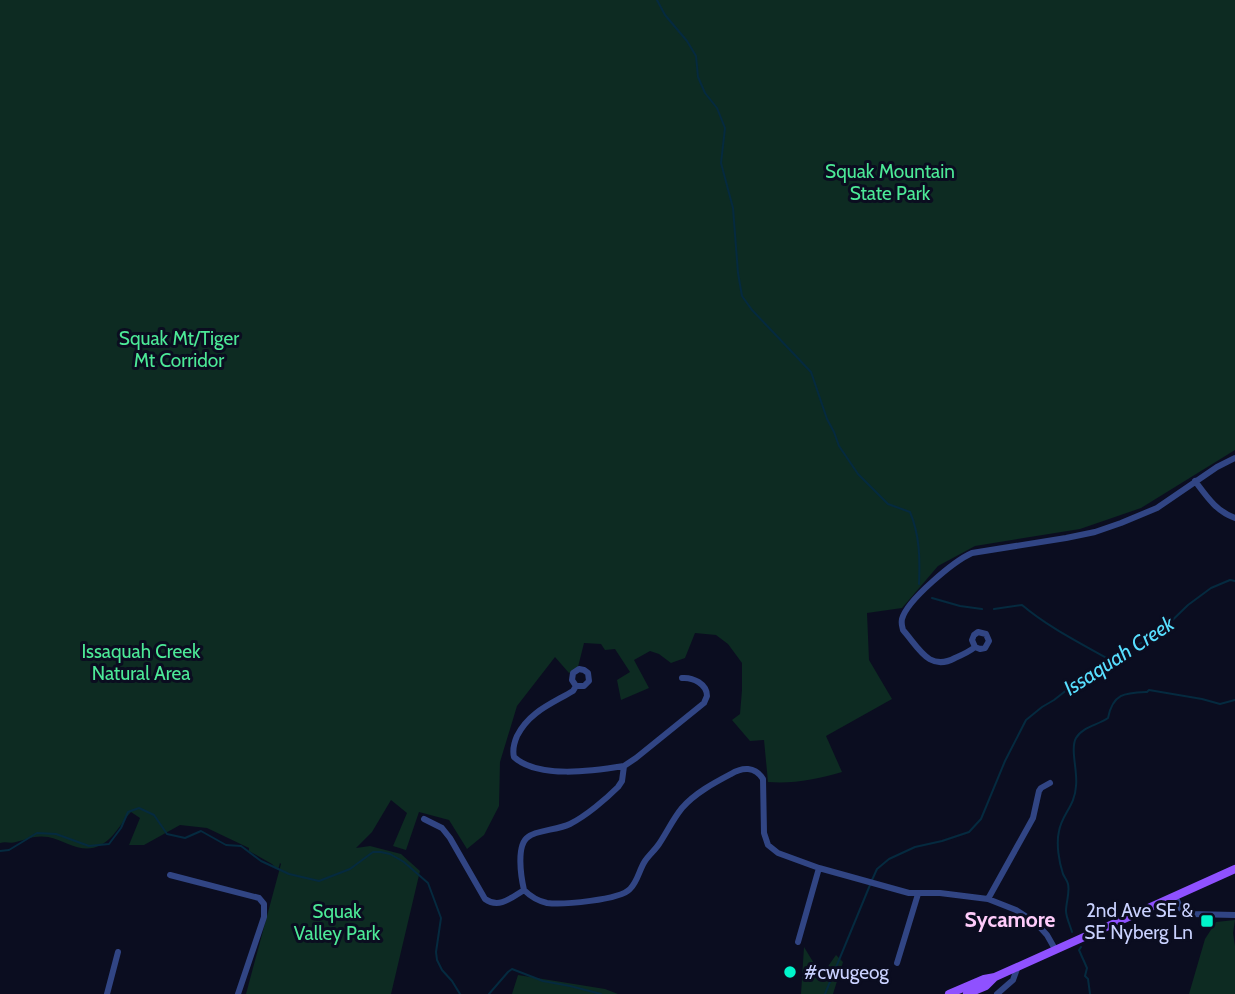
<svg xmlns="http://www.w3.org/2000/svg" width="1235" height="994" viewBox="0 0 1235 994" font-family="Cabin,sans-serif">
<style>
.green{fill:#0d2b22}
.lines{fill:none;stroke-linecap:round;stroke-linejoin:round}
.stream{stroke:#052a3f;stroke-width:2}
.minor{stroke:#314584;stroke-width:6}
.major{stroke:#8f51ff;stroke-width:8}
.poi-dot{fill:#00f5cb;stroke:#0b0d20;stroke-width:2.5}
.labels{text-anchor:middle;stroke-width:6;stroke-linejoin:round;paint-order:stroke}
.park-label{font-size:19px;fill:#4ce997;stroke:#0b0d20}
.poi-label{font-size:19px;fill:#cad2ff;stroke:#0b0d20;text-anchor:end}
.water-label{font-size:21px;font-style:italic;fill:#58dfff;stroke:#0b0d20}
.neighbourhood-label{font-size:21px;font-weight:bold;fill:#ffccfa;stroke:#0b0d20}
</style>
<rect width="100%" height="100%" fill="#0b0d20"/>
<!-- green -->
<path class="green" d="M0,0H1235V450L1141,508L1080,529L975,546L938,566L902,608L867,613L869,660L892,699L826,736L842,772C817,779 794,784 768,782L764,740L750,741L732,720L740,714L742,690V663L728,644L716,635L695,633L685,658L671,663L659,654L650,651L634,660L649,688L621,700L617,680L630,672L615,649L605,650L601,644L584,643L578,667L569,673L555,657L517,706L500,762L499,806L484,835L467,849L449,820L419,812L406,850L393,846L407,813L391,800L372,832L356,848L370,846L401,854L420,871L391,994H246L281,864L280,863L278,870L272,864L249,851V848L207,828L180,825L144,845H129L140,818L131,812C121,823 114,838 101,845C82,855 67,841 48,837C35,835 28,839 16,842C10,844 6,841 0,843Z
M1235,920L1233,933L1235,946V994H1189L1205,939L1216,922Z
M804,947L815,965L824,972L836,955L843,962L833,994H801Z
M518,975L605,989L618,994H512Z"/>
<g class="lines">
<!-- stream -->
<path class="stream" d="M657,0L665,15L687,41L696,56L698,77L705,93L717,108L725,128L721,163L733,208L738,273L742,296L752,310L811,372L827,419L834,432L839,446L858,474L888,504L910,512C920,536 920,559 919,584
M932,598L960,606L982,609
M994,609L1022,605C1048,627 1080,643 1110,660
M0,851L9,850L37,833L56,834L89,846L109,844L121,828L128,812L139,808L154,815L167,834L185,838L201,831L226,845L241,846L261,861L289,874L319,881L350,869L373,852H381L390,854L404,862L428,883L441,918L436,952L437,960L442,970L452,981L460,994
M872,880L877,869L889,859L915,847L942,841L969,832L981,819L1005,761L1026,720L1042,707L1054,700L1096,667L1124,653L1132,647L1155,637L1188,605L1211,588L1230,580L1235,581
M1072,932C1070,925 1066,917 1066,911C1066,902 1070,893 1068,884C1067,880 1065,878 1063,874C1059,862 1056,844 1059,831C1062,814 1075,806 1076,786C1078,772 1070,749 1076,738C1082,727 1098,725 1108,718C1113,693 1125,693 1147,692L1149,690L1202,699L1220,704L1235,700
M1081,947L1079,950L1087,968L1085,976L1088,979L1090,994
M489,994L508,972L512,969L543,981L570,986L601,994
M825,994L870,885"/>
<!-- minor -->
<path class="minor" d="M1195,481C1207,497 1216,511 1235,518
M975,647L972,640L974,635L978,632L986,634L989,641L985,648L980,649L975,647C969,652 962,655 955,658C929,672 919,648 903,630C902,625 901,624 902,619C907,600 954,561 972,553L1066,538L1095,532L1121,523L1157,508L1217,467L1235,458
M576,686H584L589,681L588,673L584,670L579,669L573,673L572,680L576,686L573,691C551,704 529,712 517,736C514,743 512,749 514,757C538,779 593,771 624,766
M424,819L442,828L450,838L485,899C499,909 511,898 524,890
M170,875L259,898L264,904V917L238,994
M524,890C530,896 538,901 547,903C562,905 620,900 630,889C638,881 639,870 645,861C649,855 655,850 659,844C667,832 673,819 682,808C695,793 714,783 731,774C742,767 755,766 763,779L764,833L768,845L778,853L819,868L909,893H940L988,899L1016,910L1036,923L1047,935L1055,949
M524,890C521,877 516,845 528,837C536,830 558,830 570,824C586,816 606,799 618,787L622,781L624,766L636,758L704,703L707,696C707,684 693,677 682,678
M1175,896L1181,909L1190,914L1235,915
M988,899L1033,818L1039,791L1041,788L1050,783
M798,942L819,868
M897,963L918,894
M107,994L118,952
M997,994L1013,980L1018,966"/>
<!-- major -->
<path class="major" d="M949,994L984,979L995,977L1235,869
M967,994L986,986L995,977"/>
</g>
<!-- markers -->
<g class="poi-dot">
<rect x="1200" y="914" width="14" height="14" rx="3.5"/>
<circle cx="790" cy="972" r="7"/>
</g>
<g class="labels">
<!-- park labels -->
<g class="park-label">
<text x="890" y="178">Squak Mountain<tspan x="890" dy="22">State Park</tspan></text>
<text x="179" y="345">Squak Mt/Tiger<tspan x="179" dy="22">Mt Corridor</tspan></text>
<text x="141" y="658">Issaquah Creek<tspan x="141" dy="22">Natural Area</tspan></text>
<text x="337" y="918">Squak<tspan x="337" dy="22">Valley Park</tspan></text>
</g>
<!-- poi labels -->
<g class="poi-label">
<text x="1193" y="917">2nd Ave SE &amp;<tspan x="1193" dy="22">SE Nyberg Ln</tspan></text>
<text x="804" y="979" text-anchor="start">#cwugeog</text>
</g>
<!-- water labels -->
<g class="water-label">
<text transform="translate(1119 656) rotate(-33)" y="7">Issaquah Creek</text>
</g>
<!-- neighbourhood labels -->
<g class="neighbourhood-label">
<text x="1010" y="927">Sycamore</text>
</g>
</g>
</svg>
